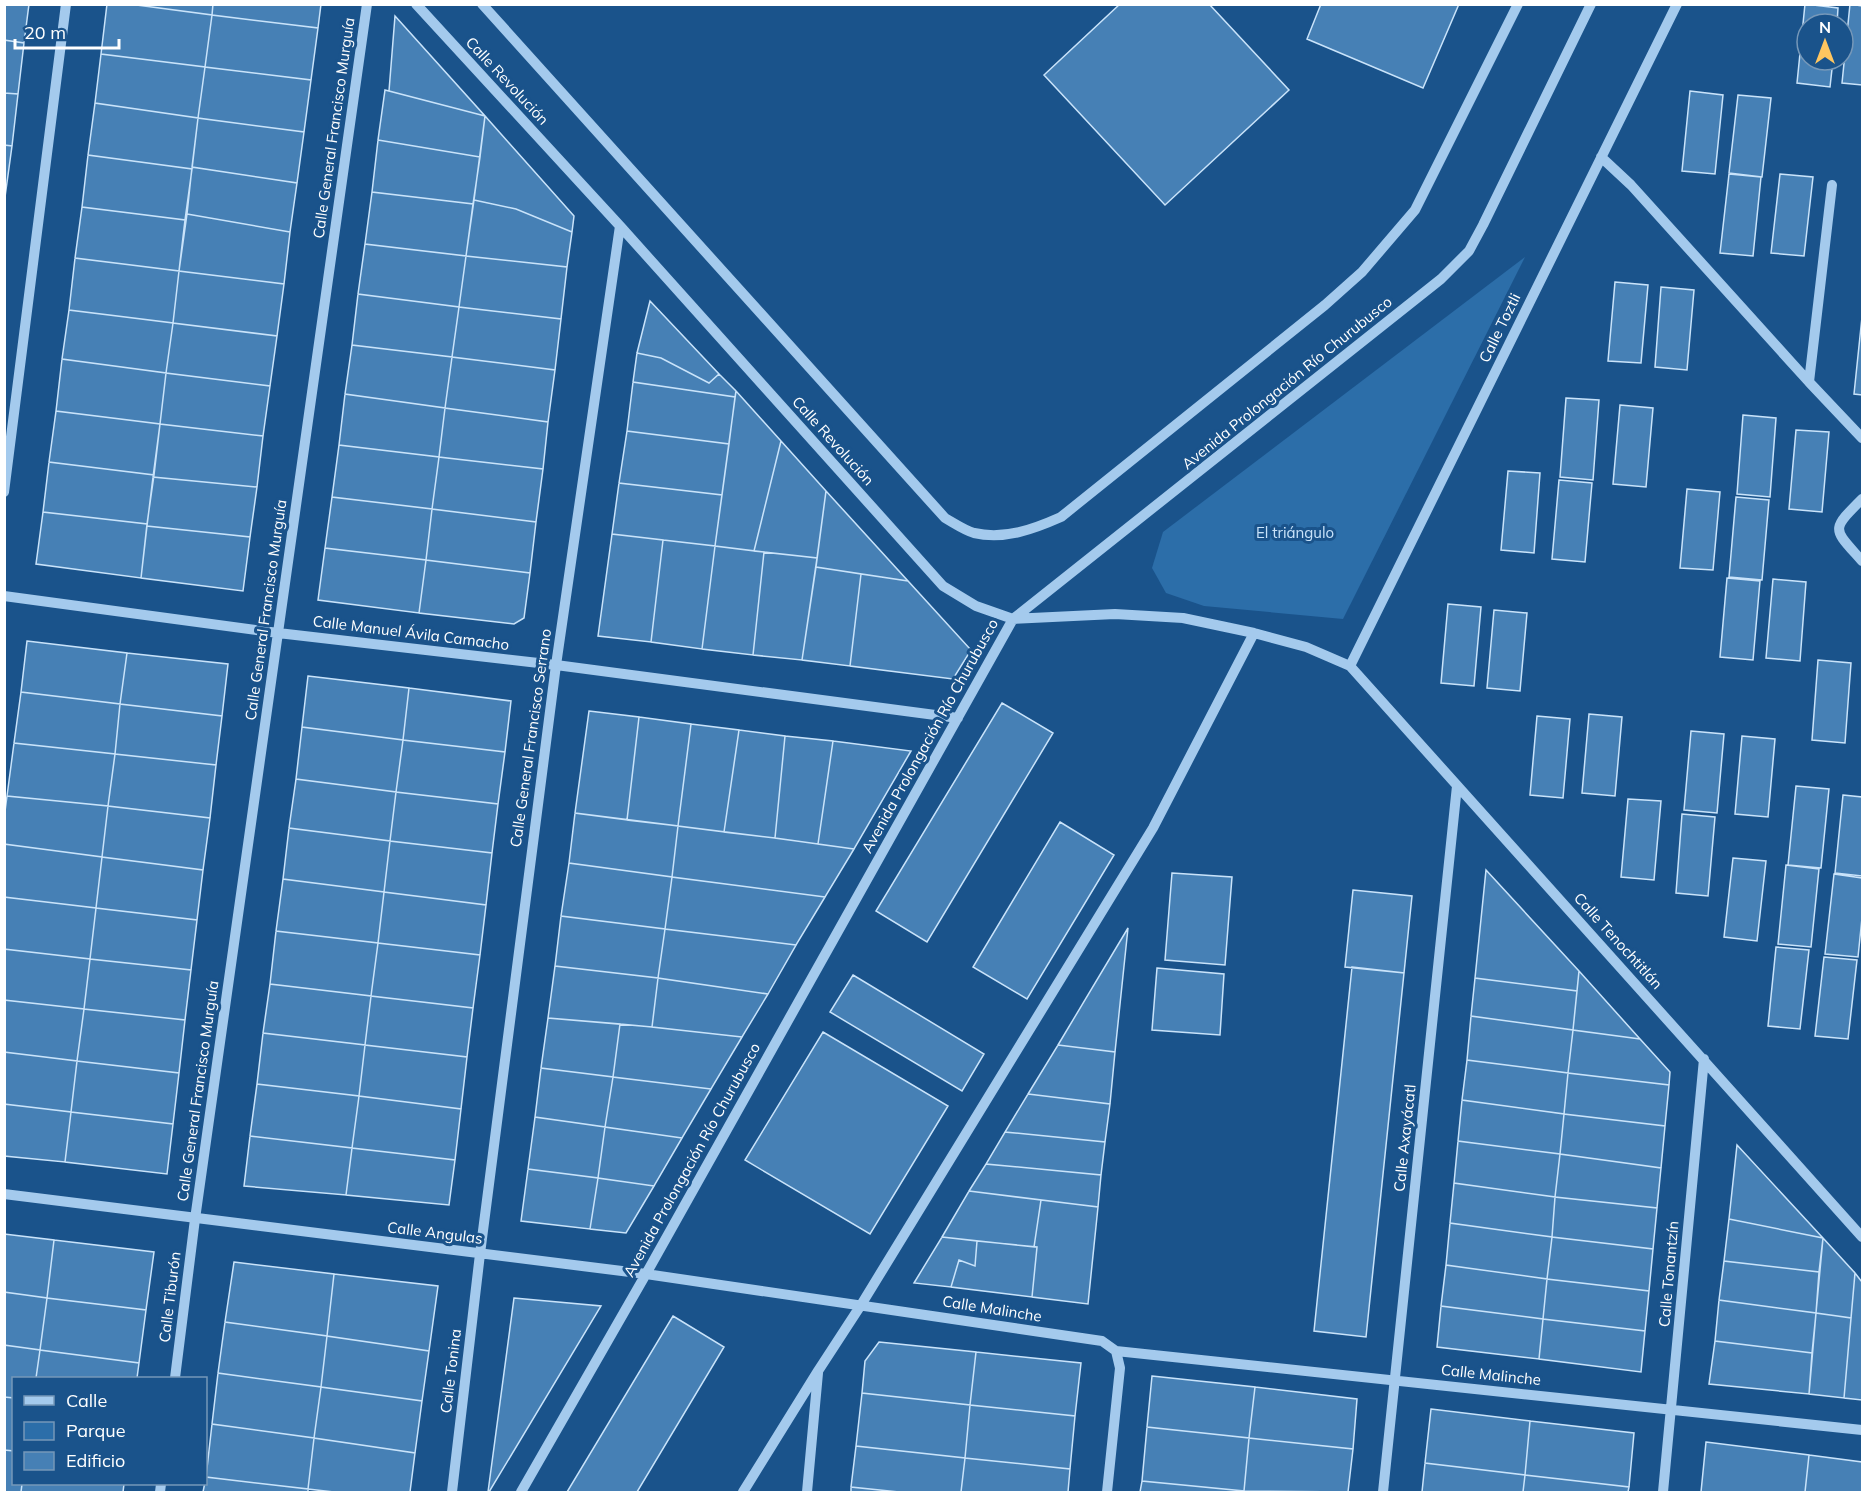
<svg xmlns="http://www.w3.org/2000/svg" width="1867" height="1497" viewBox="0 0 1867 1497" font-family="Mulish,sans-serif">
<style>
.green{fill:#2c6ea9}
.building{fill:#4680b5;stroke:#c9e3fa;stroke-width:1.5}
.lines{fill:none;stroke-linecap:round;stroke-linejoin:round}
.minor{stroke:#a4caed;stroke-width:10}
.labels{text-anchor:middle;stroke-width:6;stroke-linejoin:round;paint-order:stroke}
.street-label{font-size:15px;fill:#fff;stroke:#1a538b}
.park-label{font-size:15px;fill:#c9e3fa;stroke:#1a538b}
</style>
<rect width="100%" height="100%" fill="#1a538b"/>
<!-- green -->
<path class="green" d="M1525,257L1343,619L1204,606L1166,593L1152,568L1163,532Z"/>
<!-- building -->
<path class="building" d="M4,4H29L24,43L4,40Z
M107,4H129L212,15L205,67L101,54Z
M129,4H213L212,15Z
M213,4H321L318,28L212,15Z
M1120,4H1209L1289,90L1165,205L1044,75Z
M1321,4H1459L1423,88L1307,39Z
M1805,4L1838,8L1837,24H1807V60H1833L1830,87L1797,83Z
M1850,4L1862,6V85L1842,83Z
M212,15L318,28L311,80L205,67Z
M395,16L485,116L389,91Z
M4,40L24,43L18,94L4,93Z
M101,54L205,67L198,118L95,103Z
M205,67L311,80L304,132L198,118Z
M385,90L485,116L480,157L378,140Z
M1690,91L1723,95L1715,174L1682,171Z
M4,93L18,94L12,146L4,145Z
M1738,95L1771,98L1762,177L1729,173Z
M95,103L198,118L192,169L88,155Z
M485,116L574,216L572,232L516,209L474,200Z
M198,118L304,132L297,183L192,167Z
M378,140L480,157L473,204L372,192Z
M4,145L12,146L5,197H4Z
M88,155L192,169L185,220L82,207Z
M192,167L297,183L290,232L187,214Z
M1729,174L1761,177L1753,256L1720,253Z
M1780,174L1813,177L1804,256L1771,253Z
M372,192L473,204L466,256L365,244Z
M474,200L516,209L572,232L567,267L466,256Z
M82,207L185,220L179,271L75,258Z
M187,214L290,232L284,284L179,271Z
M365,244L466,256L459,307L358,294Z
M466,256L567,267L561,319L459,307Z
M75,258L179,271L173,323L69,310Z
M179,271L284,284L277,336L173,323Z
M1615,282L1648,285L1641,363L1608,361Z
M1661,287L1694,290L1687,370L1655,367Z
M358,294L459,307L452,357L352,345Z
M650,301L719,374L709,383L661,358L637,353Z
M459,307L561,319L555,370L452,357Z
M69,310L173,323L166,373L62,359Z
M1862,317V395L1854,394Z
M173,323L277,336L270,386L166,373Z
M352,345L452,357L445,408L345,394Z
M637,353L661,358L709,383L719,374L736,391L735,397L633,382Z
M452,357L555,370L548,422L445,408Z
M62,359L166,373L160,424L56,411Z
M166,373L270,386L263,436L160,424Z
M633,382L735,397L729,444L627,431Z
M736,391L781,441L754,551L715,546Z
M345,394L445,408L439,457L339,445Z
M1566,398L1599,400L1593,480L1560,477Z
M1620,405L1653,408L1646,487L1613,484Z
M445,408L548,422L543,469L439,457Z
M56,411L160,424L154,475L49,462Z
M1743,415L1776,418L1770,497L1737,494Z
M160,424L263,436L257,487L153,477Z
M1796,430L1829,432L1822,512L1789,509Z
M627,431L729,444L722,495L619,483Z
M781,441L826,491L817,558L754,551Z
M339,445L439,457L432,509L332,497Z
M439,457L543,469L536,522L432,509Z
M49,462L154,475L147,524L43,512Z
M1508,471L1540,473L1534,553L1501,550Z
M153,477L257,487L250,537L147,526Z
M1559,480L1592,483L1585,562L1552,559Z
M619,483L722,495L715,546L612,534Z
M1687,489L1720,492L1713,570L1680,568Z
M826,491L908,581L816,567Z
M332,497L432,509L426,560L325,548Z
M1736,497L1769,500L1762,580L1729,577Z
M432,509L536,522L530,573L426,560Z
M43,512L147,524L141,578L36,564Z
M147,526L250,537L243,591L141,578Z
M612,534L663,540L651,642L598,636Z
M663,540L715,546L702,649L651,642Z
M715,546L764,552L753,655L702,649Z
M325,548L426,560L419,613L318,600Z
M764,552L817,558L802,660L753,655Z
M426,560L530,573L524,618L514,624L419,613Z
M816,567L861,574L850,666L802,660Z
M861,574L908,581L971,650L953,679L850,666Z
M1727,578L1760,581L1753,660L1720,657Z
M1773,579L1806,582L1800,661L1766,658Z
M1448,604L1481,607L1474,686L1441,683Z
M1494,610L1527,613L1520,691L1487,688Z
M27,641L127,653L120,704L21,692Z
M127,653L228,664L222,716L120,704Z
M1818,660L1851,663L1845,743L1812,740Z
M308,676L409,688L403,740L302,727Z
M409,688L511,701L505,752L403,740Z
M21,692L120,704L115,754L14,743Z
M1002,703L1053,733L927,942L876,911Z
M120,704L222,716L216,765L115,754Z
M589,711L639,717L627,820L575,813Z
M1589,714L1622,717L1615,796L1582,793Z
M1537,716L1570,719L1563,798L1530,795Z
M639,717L691,724L678,826L627,820Z
M691,724L739,730L724,832L678,826Z
M302,727L403,740L396,792L296,779Z
M739,730L785,736L775,838L724,832Z
M1691,731L1724,734L1717,813L1684,810Z
M785,736L833,741L818,844L775,838Z
M1742,736L1775,739L1768,817L1735,814Z
M403,740L505,752L498,804L396,792Z
M833,741L911,751L854,849L818,844Z
M14,743L115,754L108,806L7,796Z
M115,754L216,765L210,818L108,806Z
M296,779L396,792L390,841L289,828Z
M1796,786L1829,789L1821,868L1788,865Z
M396,792L498,804L492,853L390,841Z
M1843,795L1862,797V876L1835,873Z
M7,796L108,806L102,857L4,844V819Z
M1628,799L1661,801L1654,880L1621,877Z
M108,806L210,818L203,870L102,857Z
M575,813L678,826L672,877L569,863Z
M1682,814L1715,817L1708,896L1676,893Z
M1060,822L1114,855L1027,999L973,967Z
M678,826L775,838L854,849L825,897L672,877Z
M289,828L390,841L384,892L283,879Z
M390,841L492,853L486,905L384,892Z
M4,844L102,857L96,908L4,897Z
M102,857L203,870L197,920L96,908Z
M1733,858L1766,861L1757,941L1724,937Z
M569,863L672,877L665,929L561,916Z
M1786,865L1819,869L1811,947L1778,944Z
M1486,870L1579,971L1577,991L1475,978Z
M1172,873L1232,877L1225,965L1165,960Z
M1834,874L1862,878V918L1858,957L1825,954Z
M672,877L825,897L796,945L665,929Z
M283,879L384,892L378,943L276,931Z
M1353,890L1412,896L1404,973L1345,967Z
M384,892L486,905L480,955L378,943Z
M4,897L96,908L90,959L4,949Z
M96,908L197,920L191,970L90,959Z
M561,916L665,929L658,978L555,966Z
M1128,928L1115,1052L1058,1045Z
M665,929L796,945L768,994L658,978Z
M276,931L378,943L371,996L270,984Z
M378,943L480,955L473,1008L371,996Z
M1776,947L1809,950L1800,1029L1768,1026Z
M4,949L90,959L84,1009L4,1000Z
M1824,957L1857,960L1848,1039L1815,1036Z
M90,959L191,970L185,1020L84,1009Z
M555,966L658,978L652,1027L548,1018Z
M1352,967L1404,973L1366,1337L1314,1331Z
M1157,968L1224,974L1220,1035L1152,1030Z
M1579,971L1640,1039L1573,1030Z
M853,975L984,1054L962,1091L830,1012Z
M658,978L768,994L742,1037L652,1027Z
M1475,978L1577,991L1573,1030L1471,1016Z
M270,984L371,996L365,1045L263,1033Z
M371,996L473,1008L467,1057L365,1045Z
M4,1000L84,1009L77,1061L4,1052Z
M84,1009L185,1020L179,1073L77,1061Z
M1471,1016L1573,1030L1568,1073L1467,1060Z
M548,1018L620,1024L613,1077L541,1068Z
M620,1024L652,1027L742,1037L711,1089L613,1077Z
M1573,1030L1640,1039L1670,1072L1669,1085L1568,1073Z
M823,1032L948,1106L870,1234L745,1160Z
M263,1033L365,1045L359,1096L257,1084Z
M365,1045L467,1057L461,1109L359,1096Z
M1058,1045L1115,1052L1110,1104L1028,1094Z
M4,1052L77,1061L71,1112L4,1104Z
M1467,1060L1568,1073L1564,1114L1462,1100Z
M77,1061L179,1073L173,1124L71,1112Z
M541,1068L613,1077L605,1127L535,1117Z
M1568,1073L1669,1085L1665,1126L1564,1114Z
M613,1077L711,1089L682,1138L605,1127Z
M257,1084L359,1096L352,1148L250,1136Z
M1028,1094L1110,1104L1105,1142L1005,1132Z
M359,1096L461,1109L455,1160L352,1148Z
M1462,1100L1564,1114L1560,1154L1458,1141Z
M4,1104L71,1112L65,1162L4,1156Z
M71,1112L173,1124L167,1174L65,1162Z
M1564,1114L1665,1126L1661,1168L1560,1154Z
M535,1117L605,1127L598,1178L528,1169Z
M605,1127L682,1138L654,1186L598,1178Z
M1005,1132L1105,1142L1101,1175L986,1164Z
M250,1136L352,1148L346,1195L244,1186Z
M1458,1141L1560,1154L1555,1197L1454,1183Z
M1737,1145L1823,1238L1729,1219Z
M352,1148L455,1160L449,1205L346,1195Z
M1560,1154L1661,1168L1657,1208L1555,1197Z
M986,1164L1101,1175L1098,1207L969,1191Z
M528,1169L598,1178L590,1229L521,1221Z
M598,1178L654,1186L626,1233L590,1229Z
M1454,1183L1555,1197L1552,1237L1450,1223Z
M969,1191L1041,1200L1034,1247L942,1237Z
M1555,1197L1657,1208L1653,1249L1552,1237Z
M1041,1200L1098,1207L1088,1304L1032,1297L1037,1247H1034Z
M1729,1219L1823,1238L1819,1272L1724,1261Z
M1450,1223L1552,1237L1547,1279L1446,1265Z
M4,1234L54,1240L47,1298L4,1292Z
M942,1237L977,1241L975,1266L959,1260L951,1287L914,1283Z
M1552,1237L1653,1249L1649,1291L1547,1279Z
M1823,1238L1855,1273L1851,1318L1816,1313Z
M54,1240L154,1252L146,1310L47,1298Z
M977,1241L1037,1247L1032,1297L951,1287L959,1260L975,1266Z
M1724,1261L1819,1272L1816,1313L1719,1300Z
M234,1262L334,1274L327,1336L225,1322Z
M1446,1265L1547,1279L1543,1319L1441,1306Z
M1855,1273L1862,1282V1400L1844,1398Z
M334,1274L438,1286L429,1351L327,1336Z
M1547,1279L1649,1291L1645,1331L1543,1319Z
M4,1292L47,1298L40,1350L4,1345Z
M47,1298L146,1310L139,1363L40,1350Z
M514,1298L601,1306L489,1492H488Z
M1719,1300L1816,1313L1812,1353L1715,1341Z
M1441,1306L1543,1319L1539,1359L1437,1347Z
M1816,1313L1851,1318L1844,1398L1809,1394Z
M673,1316L724,1347L637,1492H567Z
M1543,1319L1645,1331L1641,1372L1539,1359Z
M225,1322L327,1336L321,1387L218,1373Z
M327,1336L429,1351L422,1401L321,1387Z
M1715,1341L1812,1353L1809,1394L1709,1384Z
M879,1342L976,1352L970,1405L862,1393L865,1361Z
M4,1345L40,1350L36,1378H14V1398L4,1397Z
M40,1350L139,1363L137,1378H36Z
M976,1352L1081,1363L1075,1416L970,1405Z
M218,1373L321,1387L314,1438L212,1424Z
M1152,1376L1255,1387L1249,1438L1147,1427Z
M321,1387L422,1401L415,1453L314,1438Z
M1255,1387L1357,1399L1353,1449L1249,1438Z
M862,1393L970,1405L965,1458L856,1446Z
M4,1397L14,1398V1451L4,1450Z
M970,1405L1075,1416L1070,1469L965,1458Z
M1431,1409L1530,1421L1525,1475L1425,1463Z
M1530,1421L1634,1433L1629,1487L1525,1475Z
M212,1424L314,1438L308,1489L206,1477Z
M1147,1427L1249,1438L1244,1491L1142,1481Z
M314,1438L415,1453L410,1492H334L308,1489Z
M1249,1438L1353,1449L1348,1492L1244,1491Z
M1706,1442L1809,1455L1805,1492H1701Z
M856,1446L965,1458L961,1492H899L851,1487Z
M4,1450L14,1451V1484H22L21,1492H4Z
M1809,1455L1862,1462V1492H1805Z
M965,1458L1070,1469L1068,1492H961Z
M1425,1463L1525,1475L1523,1492H1422Z
M1525,1475L1629,1487L1628,1492H1523Z
M206,1477L308,1489V1492H203Z
M1142,1481L1244,1491V1492H1140Z
M22,1484H124L123,1492H21Z
M851,1487L899,1492H851Z"/>
<g class="lines">
<!-- minor -->
<path class="minor" d="M416,4L620,226L943,586L976,606L1013,619L1115,614L1183,618L1254,633L1306,647L1350,666L1862,1237
M482,4L945,518C954,523 964,530 974,533C1005,540 1034,529 1061,517L1325,305L1362,272L1415,210L1518,4
M1601,157L1631,185L1809,382L1862,438
M1809,382L1832,185
M4,492L66,4
M1862,499C1830,531 1833,528 1862,561
M4,596L278,633L556,665L958,718
M1350,666L1677,4
M4,1194L646,1274L1102,1341L1116,1351L1120,1368L1107,1492
M1116,1351L1862,1430
M175,1378L195,1219L367,4
M160,1492L161,1484
M452,1492L480,1254L556,665L620,226
M521,1492L646,1274L1013,619L1441,279L1469,251L1483,225L1591,4
M743,1492L818,1371L861,1305L1153,828L1254,633
M807,1492L818,1373
M1383,1492L1457,786
M1663,1492L1704,1059"/>
</g>
<g class="labels">
<!-- street labels -->
<g class="street-label">
<text transform="translate(507 81) rotate(47)" y="5">Calle Revolución</text>
<text transform="translate(334 128) rotate(-82)" y="5">Calle General Francisco Murguía</text>
<text transform="translate(1500 328) rotate(-64)" y="5">Calle Toztli</text>
<text transform="translate(1287 383) rotate(-39)" y="5">Avenida Prolongación Río Churubusco</text>
<text transform="translate(833 441) rotate(48)" y="5">Calle Revolución</text>
<text transform="translate(266 610) rotate(-82)" y="5">Calle General Francisco Murguía</text>
<text transform="translate(411 633) rotate(7)" y="5">Calle Manuel Ávila Camacho</text>
<text transform="translate(930 736) rotate(-61)" y="5">Avenida Prolongación Río Churubusco</text>
<text transform="translate(531 738) rotate(-82)" y="5">Calle General Francisco Serrano</text>
<text transform="translate(1618 941) rotate(48)" y="5">Calle Tenochtitlán</text>
<text transform="translate(198 1091) rotate(-82)" y="5">Calle General Francisco Murguía</text>
<text transform="translate(1405 1138) rotate(-84)" y="5">Calle Axayácatl</text>
<text transform="translate(692 1160) rotate(-61)" y="5">Avenida Prolongación Río Churubusco</text>
<text transform="translate(435 1233) rotate(7)" y="5">Calle Angulas</text>
<text transform="translate(1669 1274) rotate(-85)" y="5">Calle Tonantzín</text>
<text transform="translate(170 1297) rotate(-83)" y="5">Calle Tiburón</text>
<text transform="translate(992 1309) rotate(9)" y="5">Calle Malinche</text>
<text transform="translate(451 1371) rotate(-83)" y="5">Calle Tonina</text>
<text transform="translate(1491 1375) rotate(6)" y="5">Calle Malinche</text>
</g>
<!-- park labels -->
<g class="park-label">
<text x="1295" y="538">El triángulo</text>
</g>
</g>
<!-- border -->
<rect width="1867" height="1497" fill="none" stroke="#ffffff" stroke-width="12"/>
<!-- legend -->
<rect x="12" y="1377" width="195" height="108" fill="#1a538b" stroke="#7698b9" stroke-width="1.5"/>
<rect x="24" y="1396" width="30" height="9" fill="#a4caed" stroke="#7698b9" stroke-width="1.5"/>
<text x="66" y="1407" font-size="18" fill="#ffffff">Calle</text>
<rect x="24" y="1422" width="30" height="18" fill="#2c6ea9" stroke="#7698b9" stroke-width="1.5"/>
<text x="66" y="1437" font-size="18" fill="#ffffff">Parque</text>
<rect x="24" y="1452" width="30" height="18" fill="#4680b5" stroke="#7698b9" stroke-width="1.5"/>
<text x="66" y="1467" font-size="18" fill="#ffffff">Edificio</text>
<!-- north arrow -->
<g transform="translate(1825 42)"><circle r="28" fill="#1a538b" stroke="#7698b9" stroke-width="1.5"/>
<path d="M0-4.5L10 22L0 15L-10 22Z" fill="#ffc660"/>
<text y="-9" font-size="16" font-weight="bold" text-anchor="middle" fill="#ffffff">N</text>
</g>
<!-- scale -->
<path d="M15 39v9h104v-9" fill="none" stroke="#ffffff" stroke-width="3"/>
<text x="24" y="39" font-size="18" fill="#ffffff" stroke="#1a538b" stroke-width="4.5" paint-order="stroke">20 m</text>
</svg>
